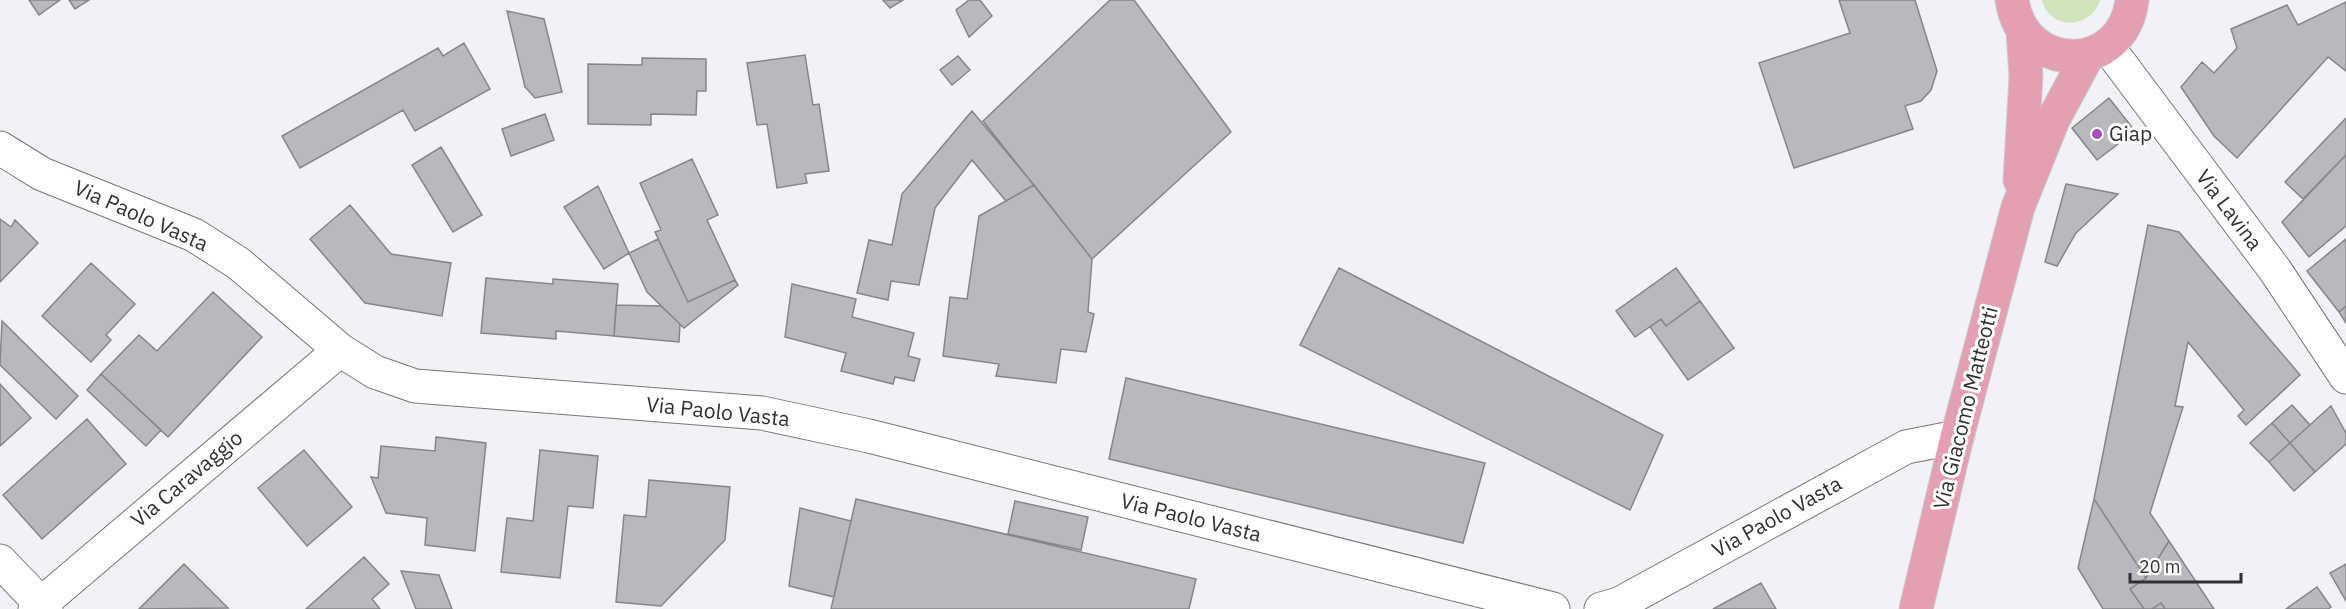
<svg xmlns="http://www.w3.org/2000/svg" width="2346" height="609" viewBox="0 0 2346 609" font-family="'IBM Plex Sans',sans-serif">
<style>
.green{fill:#cee4bb}
.building{fill:#b8b9bd;stroke:#85868a;stroke-width:1.5}
.lines{fill:none;stroke-linecap:round;stroke-linejoin:round}
.minor-casing{stroke:#76777a;stroke-width:35}
.major-casing{stroke:#cdcdce;stroke-width:35}
.minor{stroke:#fff;stroke-width:33}
.major{stroke:#e3a0b2;stroke-width:33}
.poi-dot{fill:#a850be;stroke:#fff;stroke-width:2}
.labels{text-anchor:middle;stroke-width:6;stroke-linejoin:round;paint-order:stroke}
.poi-label{font-size:21px;fill:#2f3031;stroke:#fff;text-anchor:start}
.street-label{font-size:21px;fill:#2f3031;stroke:#fff}
</style>
<rect width="100%" height="100%" fill="#f0f2f5"/>
<!-- green -->
<path class="green" d="M2042,0H2100C2092,29 2049,31 2042,0Z"/>
<!-- building -->
<path class="building" d="M29,0H60L39,15Z
M69,0H89L75,9Z
M883,0H903L890,8Z
M969,0H980L992,16L969,37L956,10Z
M1110,0H1134L1231,132L1092,259L983,121Z
M1839,0H1915L1937,71L1931,90L1921,101L1905,106L1913,129L1794,168L1759,63L1850,33Z
M2346,2V71L2328,57L2237,158L2214,136L2181,87L2202,62L2214,73L2237,48L2231,29L2287,5L2298,25Z
M507,11L544,19L562,92L535,98L525,87Z
M464,43L490,89L415,131L403,110L300,168L282,136L438,48L443,56Z
M805,55L813,105L819,104L829,171L805,174L807,183L777,188L767,124L757,125L747,63Z
M958,56L970,70L952,85L940,70Z
M642,58L706,59V91H697L696,115L651,114V125L588,124V64L642,65Z
M2109,98L2135,131L2097,160L2072,128Z
M972,111L1034,185L1006,201L972,160L935,208L919,285L891,281L888,300L857,293L869,240L892,245L902,194Z
M545,114L554,140L511,156L502,129Z
M2346,118V155L2303,199L2285,182Z
M441,147L482,215L453,232L412,165Z
M2346,155V226L2309,257L2282,222Z
M692,159L718,215L707,220L735,280L688,302L655,232L661,230L640,183Z
M2066,184L2118,194L2076,233L2057,266L2045,262Z
M1034,185L1092,259L1088,312L1094,314L1086,352L1061,349L1056,383L996,376L999,364L943,356L950,297L967,299L979,216Z
M598,186L629,253L604,269L564,207Z
M350,205L391,254L451,263L442,316L365,303L310,239Z
M0,219L11,227L15,220L38,243L0,282Z
M2148,225L2179,232L2300,375L2246,425L2238,416L2244,410L2188,342L2175,406L2183,407L2150,513L2169,541L2146,578L2094,499Z
M658,239L688,302L735,280L738,285L684,328L647,292L629,253Z
M2346,239V306L2339,312L2307,271Z
M91,263L135,304L106,335L111,340L91,362L42,316Z
M1339,268L1663,435L1630,510L1300,345Z
M1676,268L1700,301L1666,326L1661,319L1635,337L1616,311Z
M486,278L553,284V279L618,284L614,336L556,331V339L481,333Z
M792,284L856,299L852,317L914,333L908,356L920,359L914,381L895,377L893,384L841,371L846,353L785,337Z
M213,292L262,337L168,437L101,374L139,335L157,351Z
M1700,301L1734,348L1688,380L1650,327L1661,319L1666,326Z
M616,305L661,306L680,324L679,342L614,336Z
M2346,306V323L2339,312Z
M2,321L78,396L56,419L0,365Z
M101,374L161,430L146,446L87,390Z
M1126,378L1485,463L1463,543L1109,459Z
M0,384L31,418L0,446Z
M2292,405L2310,425L2290,443L2272,423Z
M2331,406L2346,433V444L2315,472L2290,443Z
M87,419L126,464L42,539L3,495Z
M2272,423L2290,443L2269,462L2250,443Z
M436,437L486,443L475,551L425,545L427,518L386,513L371,477L378,478L381,446L435,451Z
M2290,443L2315,472L2294,491L2269,462Z
M304,450L352,507L307,546L258,488Z
M540,450L598,456L593,508L568,506L560,578L501,572L507,518L533,521Z
M649,480L730,487L725,540L661,606L616,602L624,515L646,517Z
M856,499L1196,579L1189,609H831Z
M2094,499L2146,578L2130,589L2144,609H2103L2078,568Z
M1015,501L1088,517L1081,550L1008,534Z
M800,508L851,521L834,597L789,586Z
M2169,541L2214,609H2165L2161,603L2152,609H2144L2130,589L2146,578Z
M364,557L389,584L372,599L380,609H306Z
M184,564L228,608L139,609Z
M2346,564V601L2330,573Z
M401,571L439,575L452,609H416Z
M1761,583L1776,609H1713Z
M2317,587L2331,607L2328,609H2286Z
M2161,603L2165,609H2152Z"/>
<g class="lines">
<!-- minor casing -->
<g class="minor-casing">
<path id="minor" d="M2107,46L2275,270L2346,377
M0,148L42,174L194,235L238,263L340,350L375,372L415,386L762,413L869,436L1553,609
M0,561L46,609
M35,609L340,350
M1601,609L1619,604L1906,447L1957,437"/>
</g>
<!-- major casing -->
<g class="major-casing">
<path id="major" d="M2012,0C2023,75 2123,75 2132,0
M2020,180L2026,76L2023,32
M1916,609L1957,437L2018,207L2053,120L2088,55"/>
</g>
<!-- minor -->
<use href="#minor" class="minor"/>
<!-- major -->
<use href="#major" class="major"/>
</g>
<!-- markers -->
<circle class="poi-dot" cx="2097" cy="134" r="6"/>
<g class="labels">
<!-- poi labels -->
<g class="poi-label">
<text x="2109" y="141">Giap</text>
</g>
<!-- street labels -->
<g class="street-label">
<text transform="translate(2229 210) rotate(53)" y="7">Via Lavina</text>
<text transform="translate(141 216) rotate(24)" y="7">Via Paolo Vasta</text>
<text transform="translate(1966 408) rotate(-76)" y="7">Via Giacomo Matteotti</text>
<text transform="translate(718 412) rotate(6)" y="7">Via Paolo Vasta</text>
<text transform="translate(187 479) rotate(-40)" y="7">Via Caravaggio</text>
<text transform="translate(1777 517) rotate(-29)" y="7">Via Paolo Vasta</text>
<text transform="translate(1191 518) rotate(14)" y="7">Via Paolo Vasta</text>
</g>
</g>
<!-- scale -->
<path d="M2130 573v9h111v-9" fill="none" stroke="#2f3031" stroke-width="3"/>
<text x="2139" y="573" font-size="18" fill="#2f3031" stroke="#ffffff" stroke-width="4.5" paint-order="stroke">20 m</text>
</svg>
